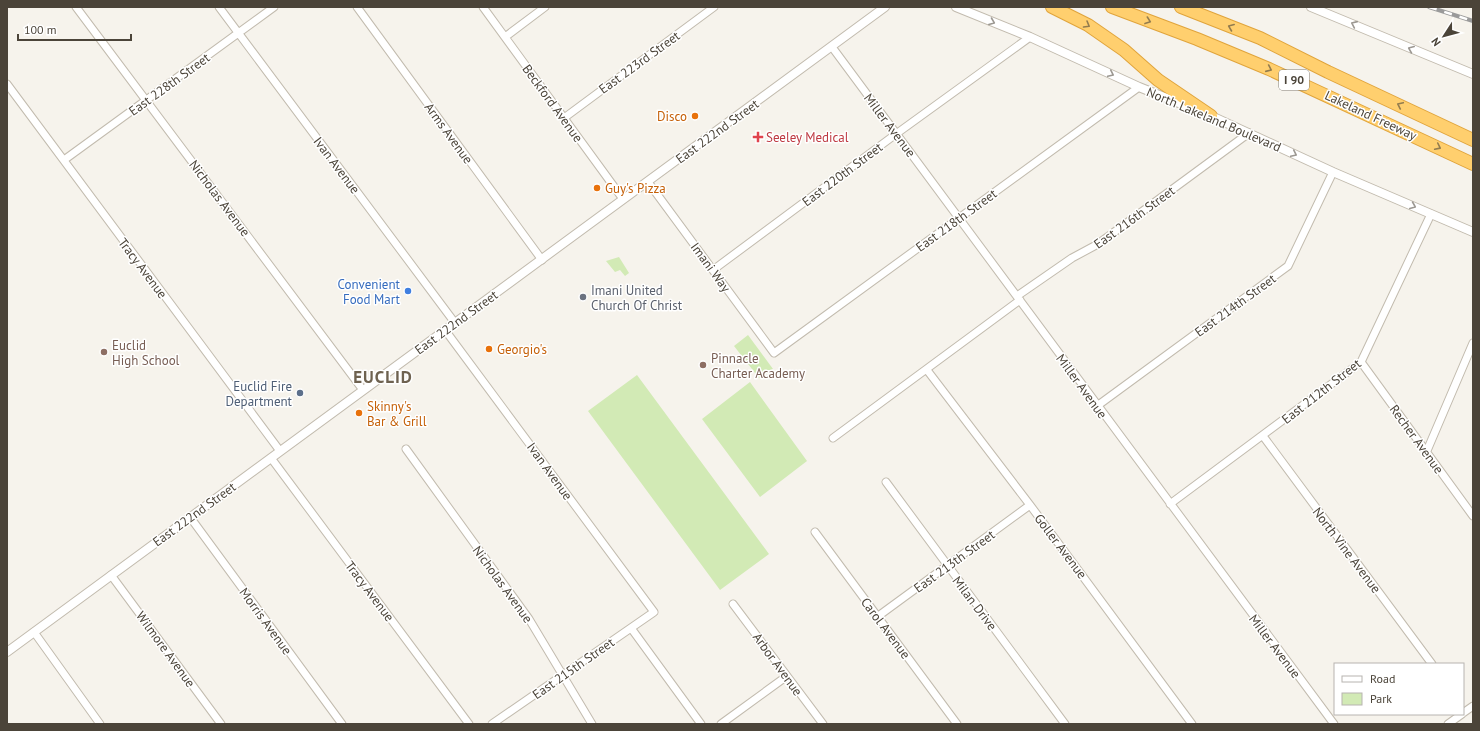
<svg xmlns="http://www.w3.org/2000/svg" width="1480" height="731" viewBox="0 0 1480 731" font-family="'PT Sans',sans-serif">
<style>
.green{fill:#d2eab5}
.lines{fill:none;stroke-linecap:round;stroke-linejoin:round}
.minor-casing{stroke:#c2bbae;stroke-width:9}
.tertiary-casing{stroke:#c2bbae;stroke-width:10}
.motorway-casing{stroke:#e0a43c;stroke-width:14}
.minor{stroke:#fff;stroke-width:7}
.tertiary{stroke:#fff;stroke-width:8}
.motorway{stroke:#ffcf6e;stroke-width:12}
.rail-casing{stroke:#9a9a9a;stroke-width:4}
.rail{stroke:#fff;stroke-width:2.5;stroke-dasharray:8;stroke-linecap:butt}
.oneway{stroke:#937c4e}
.oneway2{stroke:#9c9892}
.food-dot{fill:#e8710a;stroke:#fff;stroke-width:1.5}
.health-dot{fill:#e0444e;stroke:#fff;stroke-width:1.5}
.shop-dot{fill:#3f7fe0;stroke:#fff;stroke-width:1.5}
.worship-dot{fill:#6b7280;stroke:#fff;stroke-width:1.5}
.education-dot{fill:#8d6e63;stroke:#fff;stroke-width:1.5}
.service-dot{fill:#5c6f8a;stroke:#fff;stroke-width:1.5}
.labels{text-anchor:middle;stroke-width:3;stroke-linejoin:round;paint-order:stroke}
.shield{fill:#fff;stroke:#817c74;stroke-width:1}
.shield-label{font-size:12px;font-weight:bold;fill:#4b4439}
.street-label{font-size:13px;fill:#4b4439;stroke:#fff}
.food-label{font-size:13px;fill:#c56008;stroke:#fff;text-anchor:start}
.health-label{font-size:13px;fill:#be3a42;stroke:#fff;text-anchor:start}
.shop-label{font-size:13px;fill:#366cbe;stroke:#fff;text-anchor:end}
.worship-label{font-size:13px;fill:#5b616d;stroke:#fff;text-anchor:start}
.education-label{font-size:13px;fill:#785e54;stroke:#fff;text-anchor:start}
.service-label{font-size:13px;fill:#4e5e75;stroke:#fff;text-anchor:end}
.district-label{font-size:17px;font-weight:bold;letter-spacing:1px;fill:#6e6250;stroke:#fff}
</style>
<rect width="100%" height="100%" fill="#f6f3ec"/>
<!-- green -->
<path class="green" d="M619,257L629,273L625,276L620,270L615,272L606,261Z
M748,335L773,369L759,378L734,346Z
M637,375L769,554L720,590L588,411Z
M750,382L807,461L760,497L702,419Z"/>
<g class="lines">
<!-- minor casing -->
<g class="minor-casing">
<path id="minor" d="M76,7L363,390
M219,7L455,323
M357,7L542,260
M483,7L623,199
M505,37L545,7
M832,47L1334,724
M7,84L280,451
M564,118L714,7
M64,160L274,7
M648,182L774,353L1139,87
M713,270L896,134L1030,37
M1017,296L1072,258L1098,244L1249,133
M445,330L654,612L492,724
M1361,362L1473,516
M927,370L1030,505L1192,724
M1097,406L1288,266L1333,172
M1263,436L1432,664
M833,438L1020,300
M406,449L529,619L592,724
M1426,453L1473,343
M271,458L469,724
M886,482L1065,724
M1170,504L1361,362L1431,214
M190,517L342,724
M815,532L957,724
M111,575L221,724
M733,604L823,724
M877,617L1030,505
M631,628L701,724
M34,632L100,724
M1463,713L1473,706
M721,724L787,676
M1448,724L1462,714"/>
</g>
<!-- tertiary casing -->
<g class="tertiary-casing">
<path id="tertiary" d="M956,7L1030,37L1139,87L1194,109
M1311,7L1473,74
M1207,114L1333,172L1473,232
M7,652L885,7"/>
</g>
<!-- motorway casing -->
<g class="motorway-casing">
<path id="motorway" d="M1052,7L1088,25L1124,50L1158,80L1211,116
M1112,7L1197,39L1269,69L1473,164
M1181,7L1260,38L1328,72L1473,140"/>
</g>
<!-- minor -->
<use href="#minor" class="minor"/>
<!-- tertiary -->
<use href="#tertiary" class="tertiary"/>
<!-- motorway -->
<use href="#motorway" class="motorway"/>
<!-- rail casing -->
<g class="rail-casing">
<path id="rail" d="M1429,7L1473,21"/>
</g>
<!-- rail -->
<use href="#rail" class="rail"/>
</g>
<!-- one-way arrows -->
<defs><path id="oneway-chevron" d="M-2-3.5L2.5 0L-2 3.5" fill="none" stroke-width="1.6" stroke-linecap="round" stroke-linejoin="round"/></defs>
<g class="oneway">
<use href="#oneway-chevron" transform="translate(1148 21) rotate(20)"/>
<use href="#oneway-chevron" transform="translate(1087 25) rotate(30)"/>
<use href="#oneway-chevron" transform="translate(1231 27) rotate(-158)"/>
<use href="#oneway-chevron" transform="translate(1269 69) rotate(24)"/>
<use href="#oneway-chevron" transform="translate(1400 105) rotate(-155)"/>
<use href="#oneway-chevron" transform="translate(1438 147) rotate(26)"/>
</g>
<g class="oneway2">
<use href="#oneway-chevron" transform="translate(992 22) rotate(22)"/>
<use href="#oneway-chevron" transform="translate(1354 24) rotate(-156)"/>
<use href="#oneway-chevron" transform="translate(1411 49) rotate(-157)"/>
<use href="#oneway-chevron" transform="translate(1111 74) rotate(25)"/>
<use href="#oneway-chevron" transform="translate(1294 154) rotate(25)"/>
<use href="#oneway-chevron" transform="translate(1413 206) rotate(23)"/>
</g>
<!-- markers -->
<g class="food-dot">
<circle cx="695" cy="116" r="4"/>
<circle cx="597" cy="188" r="4"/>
<circle cx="489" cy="349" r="4"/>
<circle cx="359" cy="413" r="4"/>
</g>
<path class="health-dot" d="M756 131h4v4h4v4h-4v4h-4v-4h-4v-4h4z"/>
<circle class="shop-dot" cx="408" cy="291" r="4"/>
<circle class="worship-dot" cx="583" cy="297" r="4"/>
<g class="education-dot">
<circle cx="104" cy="352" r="4"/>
<circle cx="703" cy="365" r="4"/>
</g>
<circle class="service-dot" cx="300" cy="393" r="4"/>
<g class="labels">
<!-- shield labels -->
<rect class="shield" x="1279" y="70" width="30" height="20" rx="3"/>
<g class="shield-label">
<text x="1294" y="84">I 90</text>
</g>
<!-- street labels -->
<g class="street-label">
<text transform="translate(639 62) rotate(-36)" y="5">East 223rd Street</text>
<text transform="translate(169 84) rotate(-36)" y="5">East 228th Street</text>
<text transform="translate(553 103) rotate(54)" y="5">Beckford Avenue</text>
<text transform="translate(1371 115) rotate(25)" y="5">Lakeland Freeway</text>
<text transform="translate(1214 119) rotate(23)" y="5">North Lakeland Boulevard</text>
<text transform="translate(890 125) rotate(53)" y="5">Miller Avenue</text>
<text transform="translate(717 131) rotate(-36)" y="5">East 222nd Street</text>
<text transform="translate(449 133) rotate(54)" y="5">Arms Avenue</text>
<text transform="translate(337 165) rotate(53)" y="5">Ivan Avenue</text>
<text transform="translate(842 174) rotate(-37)" y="5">East 220th Street</text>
<text transform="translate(220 198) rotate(53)" y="5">Nicholas Avenue</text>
<text transform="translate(1134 217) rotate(-36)" y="5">East 216th Street</text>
<text transform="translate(956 220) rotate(-36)" y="5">East 218th Street</text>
<text transform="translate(711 267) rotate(54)" y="5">Imani Way</text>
<text transform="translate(143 268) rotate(53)" y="5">Tracy Avenue</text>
<text transform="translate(1235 305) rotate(-36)" y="5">East 214th Street</text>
<text transform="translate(456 322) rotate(-36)" y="5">East 222nd Street</text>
<text transform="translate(1082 386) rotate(54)" y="5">Miller Avenue</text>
<text transform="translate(1321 391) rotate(-38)" y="5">East 212th Street</text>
<text transform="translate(1417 439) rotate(54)" y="5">Recher Avenue</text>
<text transform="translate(550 471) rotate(54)" y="5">Ivan Avenue</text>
<text transform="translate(194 514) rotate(-36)" y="5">East 222nd Street</text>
<text transform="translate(1061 546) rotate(53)" y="5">Goller Avenue</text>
<text transform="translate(1347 550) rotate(53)" y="5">North Vine Avenue</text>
<text transform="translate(954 561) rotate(-36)" y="5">East 213th Street</text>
<text transform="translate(503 584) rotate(54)" y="5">Nicholas Avenue</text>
<text transform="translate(370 591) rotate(53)" y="5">Tracy Avenue</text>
<text transform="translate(975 603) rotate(53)" y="5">Milan Drive</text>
<text transform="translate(266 621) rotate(54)" y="5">Morris Avenue</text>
<text transform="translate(886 628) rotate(53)" y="5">Carol Avenue</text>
<text transform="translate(1275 646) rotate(53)" y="5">Miller Avenue</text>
<text transform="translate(166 649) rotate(54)" y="5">Wilmore Avenue</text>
<text transform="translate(778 664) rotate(54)" y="5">Arbor Avenue</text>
<text transform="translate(573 668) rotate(-35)" y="5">East 215th Street</text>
</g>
<!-- food labels -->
<g class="food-label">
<text x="687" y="121" text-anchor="end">Disco</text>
<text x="605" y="193">Guy's Pizza</text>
<text x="497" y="354">Georgio's</text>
<text x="367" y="411">Skinny's<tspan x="367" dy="15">Bar &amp; Grill</tspan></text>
</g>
<!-- health labels -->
<g class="health-label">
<text x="766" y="142">Seeley Medical</text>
</g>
<!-- shop labels -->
<g class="shop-label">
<text x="400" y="289">Convenient<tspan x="400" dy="15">Food Mart</tspan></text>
</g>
<!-- worship labels -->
<g class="worship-label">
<text x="591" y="295">Imani United<tspan x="591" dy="15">Church Of Christ</tspan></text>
</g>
<!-- education labels -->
<g class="education-label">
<text x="112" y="350">Euclid<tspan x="112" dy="15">High School</tspan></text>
<text x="711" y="363">Pinnacle<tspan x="711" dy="15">Charter Academy</tspan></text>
</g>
<!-- service labels -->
<g class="service-label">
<text x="292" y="391">Euclid Fire<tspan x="292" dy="15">Department</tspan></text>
</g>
<!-- district labels -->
<g class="district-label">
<text x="383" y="383">EUCLID</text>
</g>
</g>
<!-- border -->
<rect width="1480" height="731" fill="none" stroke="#4b4439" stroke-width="16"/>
<!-- legend -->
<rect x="1334" y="663" width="130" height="52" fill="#ffffff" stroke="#b7b4b0"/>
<rect x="1342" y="676" width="20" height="6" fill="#ffffff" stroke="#b7b4b0"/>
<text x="1370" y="683" font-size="12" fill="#4b4439">Road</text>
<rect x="1342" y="693" width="20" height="12" fill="#d2eab5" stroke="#b7b4b0"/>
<text x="1370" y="703" font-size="12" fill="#4b4439">Park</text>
<!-- north arrow -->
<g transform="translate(1444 36) rotate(234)" stroke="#ffffff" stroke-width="3" paint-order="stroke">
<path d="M0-3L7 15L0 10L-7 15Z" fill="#4b4439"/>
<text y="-6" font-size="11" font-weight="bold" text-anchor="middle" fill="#4b4439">N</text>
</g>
<!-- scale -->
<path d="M18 34v6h113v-6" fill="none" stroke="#4b4439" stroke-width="2"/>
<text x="24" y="34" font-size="12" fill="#4b4439" stroke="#ffffff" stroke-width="3" paint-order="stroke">100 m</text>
</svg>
